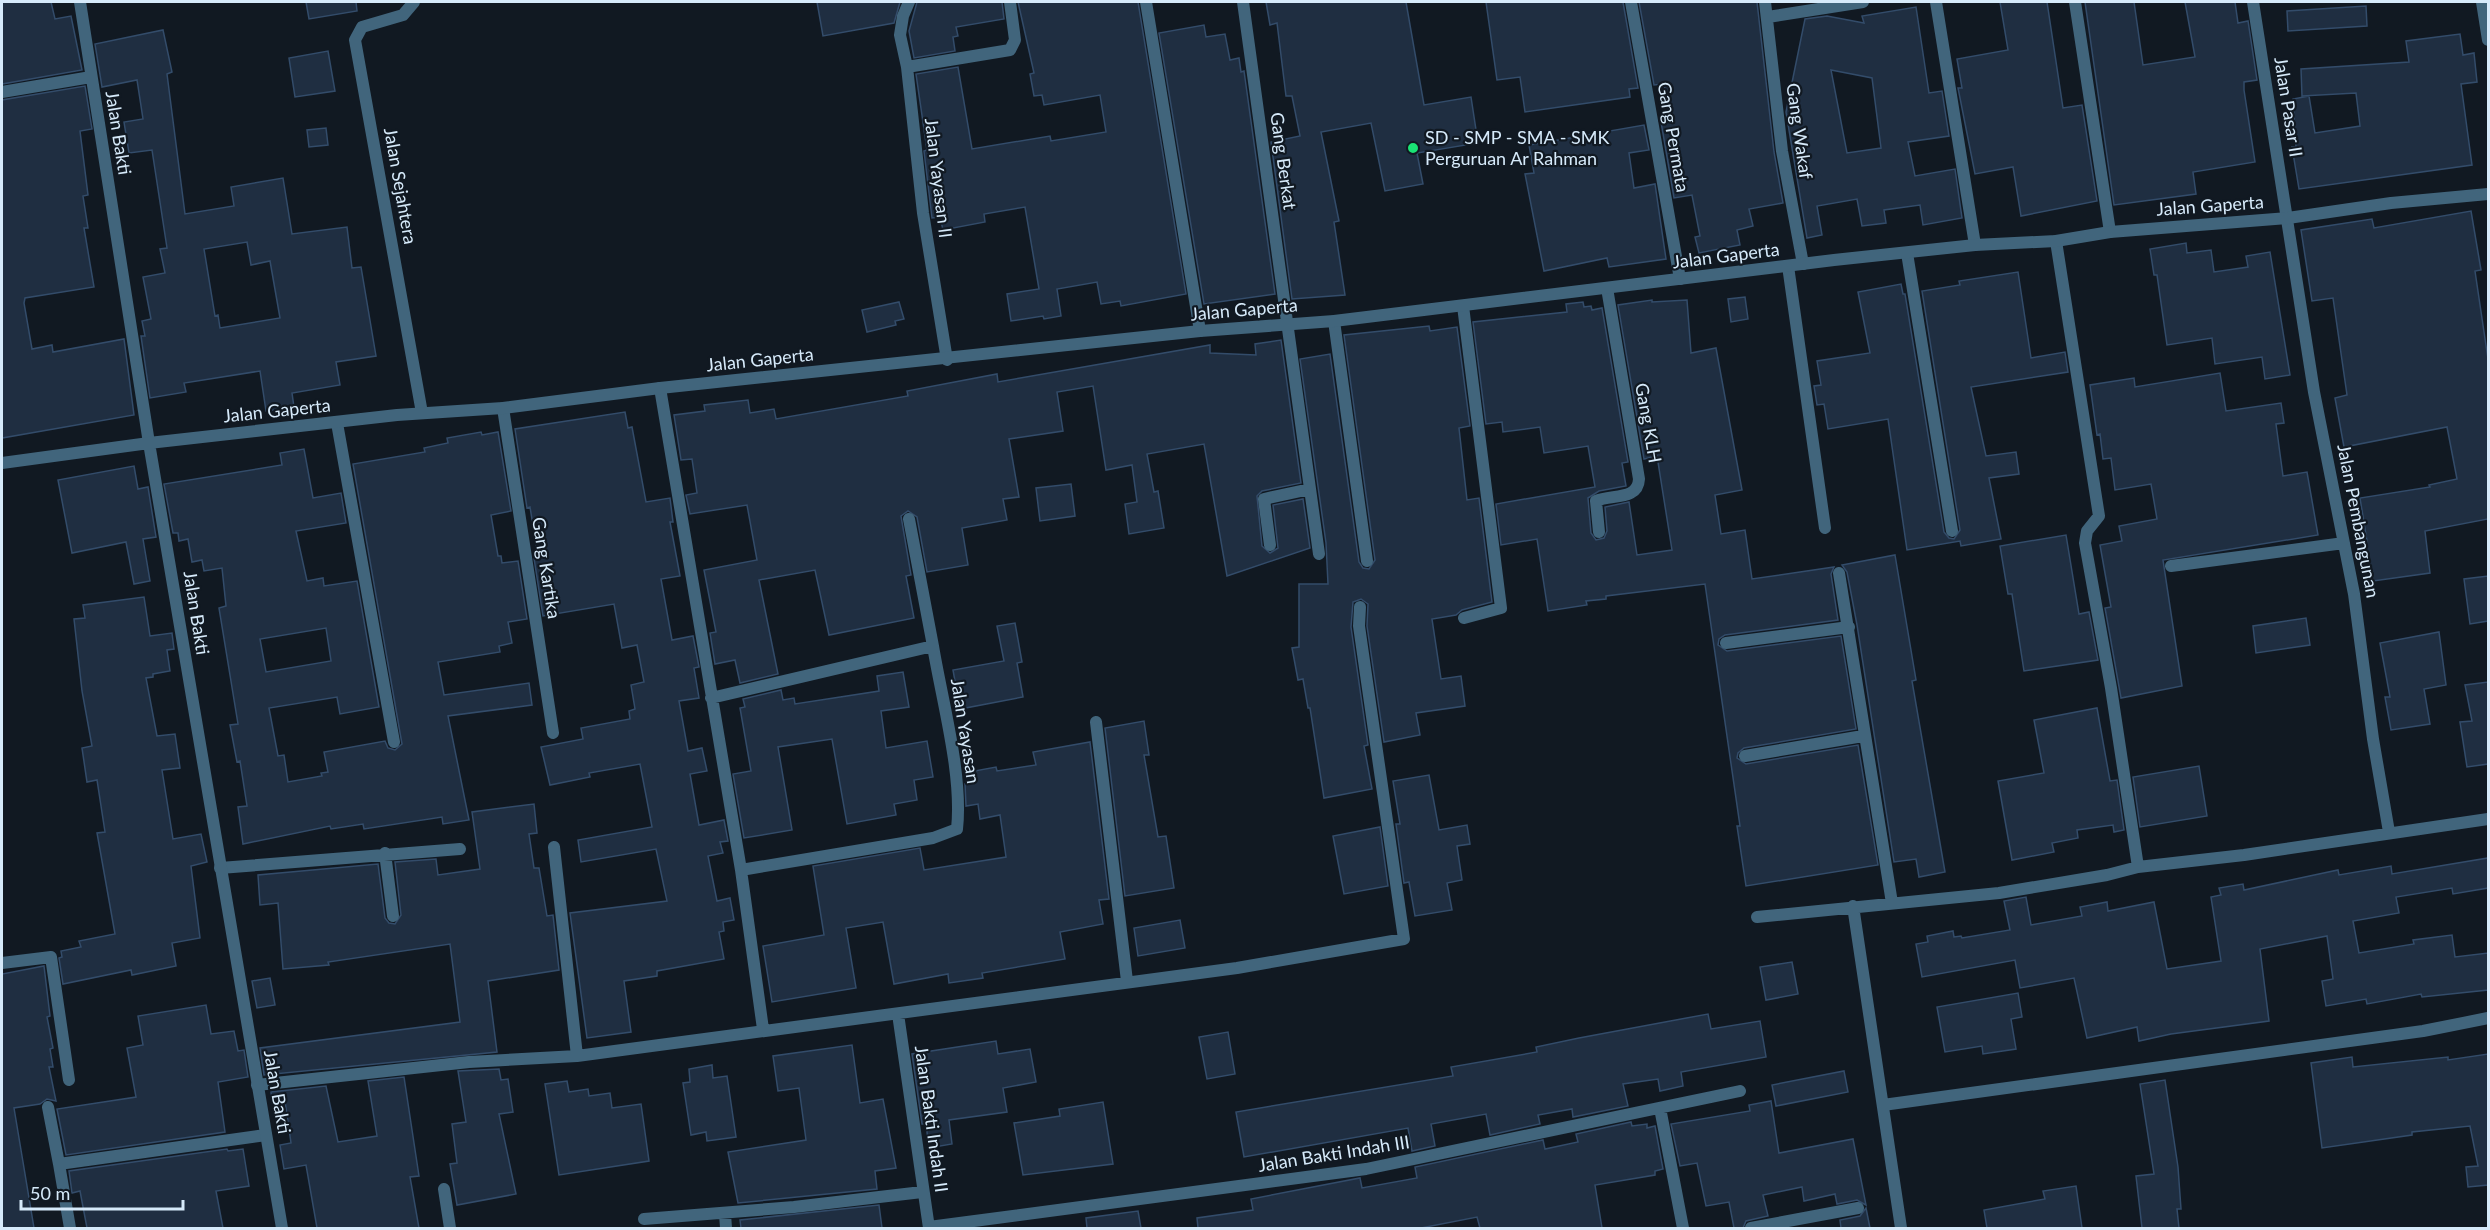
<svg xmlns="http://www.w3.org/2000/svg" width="2490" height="1230" viewBox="0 0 2490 1230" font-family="Lato,sans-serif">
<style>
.building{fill:#1f2e41;stroke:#334c6a;stroke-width:1.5;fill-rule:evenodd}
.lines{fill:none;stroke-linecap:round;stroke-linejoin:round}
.minor{stroke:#41657c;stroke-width:12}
.tertiary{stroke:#41657c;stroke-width:12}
.poi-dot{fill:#1ae375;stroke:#111922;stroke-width:2}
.labels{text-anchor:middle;stroke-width:4.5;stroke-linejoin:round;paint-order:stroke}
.street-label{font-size:18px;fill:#d6eafa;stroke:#111922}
.poi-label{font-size:18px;fill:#d6eafa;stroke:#111922;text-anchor:start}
</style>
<rect width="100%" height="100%" fill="#111922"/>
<!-- building -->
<path class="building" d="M2,2H51L55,19L71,16L82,70L2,84Z
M306,2H356L357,11L309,19Z
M817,2H900L894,23L823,36Z
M917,2H1002L1004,19L956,27L958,36L953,37L955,51L914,58L909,31Z
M1018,2H1138L1186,294L1121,306L1120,301L1101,304L1097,282L1057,289L1061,316L1044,319L1043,316L1011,321L1007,294L1039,289L1025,207L984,214L985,222L943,230L940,217L932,218L924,151L927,150L916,74L958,67L972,149L1050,136L1051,141L1106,132L1100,95L1044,105L1042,95L1034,96L1030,74L1034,73Z
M1266,2H1406L1424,105L1471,97L1478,143L1417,153L1423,184L1385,191L1371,123L1321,132L1339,221L1334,222L1345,295L1292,299L1271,142L1300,136L1292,96H1286L1277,23L1270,25Z
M1486,2H1623L1638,88L1629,89L1630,97L1525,112L1520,77L1497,80Z
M1639,2H1757L1774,152L1783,203L1749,209L1753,226L1737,230L1740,245L1699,253L1695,237L1700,236L1692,195L1674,198L1661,122V120L1670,118L1664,84L1654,85Z
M2000,2H2047L2063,108L2082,105L2097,201L2021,216L2013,167L1975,174L1958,88H1962L1957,59L2008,50Z
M2085,2H2134L2143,65L2195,57L2185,2H2235L2238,23L2248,21L2257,80L2244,82V90L2255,162L2193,172L2196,194L2114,205Z
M2366,6L2367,26L2288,31L2287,11Z
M1916,7L1929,93L1942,91L1949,136L1908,142L1915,176L1955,169L1962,218L1923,225L1920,205L1884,210L1886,223L1862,226L1857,199L1817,206L1822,235L1807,238L1786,112L1805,19L1827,16L1864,23L1862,16ZM1831,70L1872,78L1881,148L1847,153Z
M1204,25L1206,37L1225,34L1230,60L1239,58L1241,72L1244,71L1275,294L1204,304L1159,33Z
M163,30L172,72L167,74L185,214L234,206L231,187L283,178L292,234L347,227L352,268L361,267L376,356L336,362L340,385L292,393L294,407L266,411L260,371L184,383L186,392L150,398L141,336H145L142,321L151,319L143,277L165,273L160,249L167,248L152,150L129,153L124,122L143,119L137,80L102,87L95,44ZM247,242L251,265L270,261L280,318L220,328L218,315L215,316L204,249Z
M2460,34L2463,55L2474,53L2477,82L2461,84L2472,165L2299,189L2292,147H2296L2293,99L2309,96L2315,133L2360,126L2356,93L2302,96L2301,69L2409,62L2406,41Z
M328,51L335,91L295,97L289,58Z
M85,86L92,129L80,131L88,195L83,196L88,228H84L94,287L25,298L24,303L32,349L52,345L53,352L124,339L134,415L2,438V100Z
M1644,125L1649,150L1629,153L1634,188L1655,184L1666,259L1609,267L1607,258L1544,271L1525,174L1534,173L1529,145Z
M326,128L328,145L309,147L307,130Z
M2471,211L2481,270L2475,271L2488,359V519L2425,531L2430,573L2366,582L2360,542L2367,541L2360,498L2430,487L2429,485L2457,479L2447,427L2344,447L2335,398L2347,395L2333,298L2312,301L2301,230L2372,219L2374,228Z
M2186,243L2187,253L2211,250L2214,272L2248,267L2246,256L2270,252L2290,375L2265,379L2262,357L2215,364L2212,338L2167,345L2157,275H2154L2150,249Z
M2018,272L2031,358L2065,352L2068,372L1971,387L1986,456L2016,452L2019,474L1989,478L2001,539L1961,546L1960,541L1907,550L1888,419L1828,429L1824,404L1817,405L1814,386L1821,385L1817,361L1870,353L1858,292L1901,284L1903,294H1905L1944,532L1949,538L1954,539L1960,530L1922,291L1960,285L1959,281Z
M1745,297L1748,319L1731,322L1728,299Z
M1652,300V302L1687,300L1691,353L1716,348L1742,490L1715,495L1721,534L1745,530L1752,579L1834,567L1831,574L1838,620L1725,635L1719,639L1718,645L1727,651L1841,636L1856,729L1744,748L1738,753L1737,758L1746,764L1858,745L1878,865L1746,886L1737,826H1740L1705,584L1606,596V599L1586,601L1587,605L1548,611L1537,539L1501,545L1496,504L1595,487L1588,446L1544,453L1540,427L1503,432L1502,422L1486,424L1473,322L1567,312L1566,304L1583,302L1584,307L1591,306L1592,310L1602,308L1628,462L1622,463L1626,486L1599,491L1588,498L1591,533L1596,540L1604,538L1607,531L1605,507L1629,502L1637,555L1672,550L1657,456L1644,459L1618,305Z
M899,302L904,319L895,321L896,325L867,332L862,310Z
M1429,326L1430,331L1457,327L1470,426L1459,428L1467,500L1479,498L1492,602L1462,610L1456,615L1432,619L1441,679L1461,676L1465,706L1416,713L1420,735L1384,742L1367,626L1368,604L1361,599L1353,602L1351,627L1368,745L1364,746L1372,789L1324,798L1310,708H1308L1303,679L1298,680L1292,648L1299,647V584H1328L1326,543L1300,359L1330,354L1359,562L1363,568L1369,569L1375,560L1344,335Z
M1281,340L1301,483L1262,491L1257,496L1262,546L1270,553L1278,548L1273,505L1303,499L1310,548L1227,576L1204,444L1147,454L1154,492L1158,491L1164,528L1129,534L1125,504L1137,502L1132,465L1106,470L1093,386L1057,392L1063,431L1009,439L1019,497L1003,499L1007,520L962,528L968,565L927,572L917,517L908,511L901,516L911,575L906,576L914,618L829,635L815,570L759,580L778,674L740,683L735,660L715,664L710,633L716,632L704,570L757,560L747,505L690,514L686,495L697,493L692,459L681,460L674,415L705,411L704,405L748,400L750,413L774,409L776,419L908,396L907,391L997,374L998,382L1210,345V353L1256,355L1255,344Z
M2220,373L2226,411L2281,403L2284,423L2276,424L2283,476L2307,472L2318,535L2163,560L2182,686L2121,698L2105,608L2111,607L2100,545L2122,541L2119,526L2157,519L2151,484L2115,490L2111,458L2103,459L2100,434L2097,435L2090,385L2134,378L2135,387Z
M625,412L628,428L632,427L646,502L670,498L673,522H670L680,576L661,579L672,640L693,636L699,667L694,668L699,698L679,701L688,751L702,748L707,771L690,774L699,825L724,820L728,841L720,842L723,853L708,856L717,901L730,898L734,920L723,922L724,931L719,932L724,959L657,971V976L624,981L631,1032L587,1038L570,913L667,901L656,849L581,862L578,840L652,827L640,764L589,773L590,777L550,785L541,747L583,739L581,728L630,719L629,711L635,709L631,685L644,682L637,645L622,648L614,604L543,616L534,558L538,557L530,507L527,508L515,429Z
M481,432L482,435L498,432L511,511L491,515L498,556H501L502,563L518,561L527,619L508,622L512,643L499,646L500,652L438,662L444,695L529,683L532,705L448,716L469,820L443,824L442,817L364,829L363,824L331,829L330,826L243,844L238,807L247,806L240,761L237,762L230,725L238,724L219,608L226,606L222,568L204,571L202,560L192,562L188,539L179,541L178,533H173L164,484L282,465L280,453L304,449L313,498L341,493L346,523L296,531L307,581L323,578L324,586L357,581L379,707L340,714L337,697L269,708L278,756L284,755L288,782L322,776L321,773L328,772L324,752L385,741L388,748L395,750L402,744L353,464L425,452L424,448L448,443L447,438ZM326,628L331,661L266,672L260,639Z
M134,466L138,489L148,487L156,537L143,539L150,581L134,584L126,542L72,553L58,480Z
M1071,484L1075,516L1040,521L1036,488Z
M2066,535L2079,614L2089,612L2098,660L2024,671L2012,594H2008L2000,546Z
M1895,555L1916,680L1912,681L1945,872L1919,877L1916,859L1894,862L1857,625L1847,572L1842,565Z
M2488,576V621L2470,624L2464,579Z
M144,597L150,636L172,633L174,649L167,650L170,671L153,674V677L146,678L157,736L175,734L180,768L162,770L173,839L201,834L207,862L191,866L200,938L172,943L176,966L132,975L131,970L63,984L59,958L62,957L61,951L81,947L79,941L115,934L97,833L105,832L97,780L87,782L82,748L92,746L82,691L74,619L85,618L83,605Z
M2306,618L2310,645L2256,653L2253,626Z
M1015,623L1022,662L1017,663L1023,697L960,709L953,670L1004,661L997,626Z
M2439,632L2446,685L2424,689L2430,724L2391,730L2385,697H2390L2380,643Z
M903,672L909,707L881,711L886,748L927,741L933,777L914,780L917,800L894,804L896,815L847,824L832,739L778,747L792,830L744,838L733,774L751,771L740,708L745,707L743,699L781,690L783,700L794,698L795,704L879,691L877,676Z
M2488,682V764L2467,767L2460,722L2472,721L2465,685Z
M2097,708L2110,781L2117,780L2124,830L2114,832L2113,825L2077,830L2078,838L2052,843L2054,852L2012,860L1998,781L2044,773L2034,720Z
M1144,721L1149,755H1144L1158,837L1166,836L1174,888L1125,896L1105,728Z
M1090,742L1109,899L1099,900L1103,924L1060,932L1065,959L982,973L983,978L949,983L948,974L894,984L883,922L846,928L856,988L772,1002L763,946L824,935L813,866L920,848L924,870L1006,857L1000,815L980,819L978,804L966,806L965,784L971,783L969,772L996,767L997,771L1036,765L1033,752Z
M2199,766L2207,816L2140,827L2133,777Z
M1429,775L1439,830L1467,825L1470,844L1457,846L1462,880L1447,883L1452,910L1415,916L1409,882L1404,883L1396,824H1400L1393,781Z
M534,804L537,833L529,834L534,868H539L547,916L553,915L559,970L488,981L497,1052L264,1075L260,1048L460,1022L450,944L328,962L329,965L283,969L278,903L260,905L258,875L378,864L385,918L389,923L395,924L401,915L395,862L436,859L438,875L480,869L472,812Z
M1380,827L1388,886L1344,894L1333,836Z
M2488,858V888L2453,894L2452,888L2396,897L2399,913L2353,921L2359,953L2414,944L2413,940L2452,935L2455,957L2488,953V990L2422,997L2421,994L2367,1004L2366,999L2326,1006L2322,981L2333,979L2327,936L2260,949L2269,1021L2171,1034L2139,1041L2137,1027L2087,1038L2074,978L2020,988L2015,960L1922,977L1916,944L1928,942L1927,936L1953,931L1954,937L1961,936L1962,938L2010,930L2004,901L2026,897L2031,925L2082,916L2080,907L2107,902L2108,911L2154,902L2167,969L2221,961L2211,897L2221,895L2219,888L2243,884L2244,890L2338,870L2339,875L2391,866L2392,874Z
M1180,920L1185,948L1138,956L1134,928Z
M1792,962L1798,994L1766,1000L1760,967Z
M44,966L50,1016L47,1017L53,1048L50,1049L53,1067H49L56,1101L47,1099L40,1104L14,1108L34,1228H2V974Z
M270,978L275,1005L257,1008L252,981Z
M2018,993L2022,1017L2011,1019L2016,1049L1983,1054L1982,1046L1945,1052L1937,1007Z
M206,1005L211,1034L234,1031L238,1051L244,1050L248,1077L218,1082L225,1132L66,1155L57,1109L136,1097L127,1048L143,1045L138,1016Z
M1708,1014L1711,1029L1760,1021L1766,1057L1681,1072L1683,1086L1660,1091L1658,1079L1623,1084L1628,1106L1573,1117L1572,1109L1538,1115L1540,1124L1490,1135L1486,1114L1431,1124L1435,1146L1412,1151L1408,1128L1244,1157L1236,1112L1453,1076L1451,1067L1537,1052L1536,1047L1579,1038Z
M1228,1032L1235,1074L1207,1079L1199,1037Z
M996,1041L998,1054L1030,1049L1036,1082L1003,1088L1007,1112L949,1120L952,1144L929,1148L926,1124H922L912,1054Z
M852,1045L860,1103L883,1099L896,1168L875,1171L877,1189L738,1203L728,1152L806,1140L799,1088L778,1091L773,1056Z
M2488,1054V1185L2468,1187L2466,1167L2478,1166L2470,1126L2412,1132V1135L2322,1148L2311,1063L2352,1057L2353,1067L2448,1057V1060Z
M712,1065L713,1078L727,1076L736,1137L707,1141L706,1132L691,1135L683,1083L690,1082L689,1069Z
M499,1069L501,1080L508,1079L513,1112L499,1114L516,1194L457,1205L450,1164L457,1163L452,1124L466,1122L458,1071Z
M1844,1071L1848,1092L1776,1106L1772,1085Z
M404,1077L419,1176L410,1177L419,1228H317L306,1165L284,1169L280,1145L291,1143L285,1101L272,1103L271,1092L326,1086L338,1142L377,1136L368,1081Z
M2165,1080L2178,1167L2181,1209H2177L2179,1228H2142L2136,1176L2154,1174L2140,1084Z
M567,1081L569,1092L588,1089L589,1096L610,1093L612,1108L641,1104L649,1161L559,1175L545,1084Z
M1771,1101L1779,1153L1853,1139L1866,1205L1857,1200L1837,1204L1835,1194L1804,1201L1802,1187L1763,1195L1768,1216L1746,1221L1743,1228H1734L1729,1202L1706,1206L1697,1163L1680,1166L1671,1124L1750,1111L1749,1105Z
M1103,1102L1113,1164L1023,1175L1014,1123L1060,1116L1059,1109Z
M1631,1122L1632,1126L1647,1124V1128L1655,1126L1663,1169L1655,1171V1175L1595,1185L1602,1228H1480L1477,1217L1421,1228H1198L1197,1218L1253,1210L1251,1199L1360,1178L1362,1188L1417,1178L1415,1167L1543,1140L1545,1149L1578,1142L1576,1134Z
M227,1149L228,1151L243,1149L249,1186L216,1191L223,1228H87L80,1191L72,1193L69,1171Z
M2076,1186L2082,1228H1987L1984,1210L2045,1199L2043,1191Z
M879,1205L882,1228H741L740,1220Z
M1866,1208L1870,1228H1841L1840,1220L1860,1216Z
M1138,1211L1141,1228H1087L1086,1218Z"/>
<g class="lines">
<!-- minor -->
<path class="minor" d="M80,2L149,443
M414,2L403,15L362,27L355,40L422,413
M909,2L903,16L900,35L907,67L923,213L947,360
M1146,2L1200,331
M1243,2L1319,554
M1631,2L1680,279
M1765,2L1782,151L1803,264
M1936,2L1975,245
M2075,2L2110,232
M2253,2L2314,392L2354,594L2373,739L2389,832
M2482,2L2488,40
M1768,17L1863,2
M907,67L1010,50L1015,40L1010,2
M2,92L91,77
M2056,241L2099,516L2087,531L2085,543L2111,688L2138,867
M1907,253L1952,531
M1788,266L1825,528
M1463,306L1501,608L1464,618
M1334,321L1367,561
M660,388L741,870L763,1029
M503,408L553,733
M337,423L394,742
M909,519L933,646
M1599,532L1596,501C1611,494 1638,501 1639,479L1607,288
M1270,545L1264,499L1310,489
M2171,566L2344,543
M1839,573L1892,903
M1726,643L1849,627
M711,698L933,646C942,701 963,775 957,829L933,838L741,870
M1096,722L1127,981
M1745,756L1863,736
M554,847L577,1056
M385,853L393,916
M220,868L460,849
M1853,906L1901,1228
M1757,917L1999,893L2107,875L2138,867L2244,855L2488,819
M2,963L51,957L69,1080
M898,1014L929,1228
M257,1085L469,1062L577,1056L1237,968L1404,939L1359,626L1360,607
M1883,1105L2423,1031L2488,1018
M48,1107L59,1164
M1660,1108L1683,1228
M444,1189L450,1228
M725,1214L726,1228
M644,1219L794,1207L922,1192
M929,1227L1366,1169L1740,1091
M70,1228L59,1164L266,1135
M1751,1228L1858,1208"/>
<!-- tertiary -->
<path class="tertiary" d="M149,443L282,1228
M2,463L149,443L397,415L503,408L660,388L1200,331L1334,321L1834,260L1975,245L2056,241L2110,232L2288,218L2391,203L2488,194"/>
</g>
<!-- markers -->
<circle class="poi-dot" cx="1413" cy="148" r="6"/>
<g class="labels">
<!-- street labels -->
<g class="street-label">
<text transform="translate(2288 107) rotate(81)" y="6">Jalan Pasar II</text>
<text transform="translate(1799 131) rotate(82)" y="6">Gang Wakaf</text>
<text transform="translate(118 133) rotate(81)" y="6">Jalan Bakti</text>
<text transform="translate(1673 137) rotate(80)" y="6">Gang Permata</text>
<text transform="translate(1283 161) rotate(82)" y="6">Gang Berkat</text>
<text transform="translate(938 178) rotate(83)" y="6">Jalan Yayasan II</text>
<text transform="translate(400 186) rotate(80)" y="6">Jalan Sejahtera</text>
<text transform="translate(2210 206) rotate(-4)" y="6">Jalan Gaperta</text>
<text transform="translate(1726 256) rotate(-7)" y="6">Jalan Gaperta</text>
<text transform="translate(1244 310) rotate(-5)" y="6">Jalan Gaperta</text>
<text transform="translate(760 360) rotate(-6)" y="6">Jalan Gaperta</text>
<text transform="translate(277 411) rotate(-6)" y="6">Jalan Gaperta</text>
<text transform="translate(1648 423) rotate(80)" y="6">Gang KLH</text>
<text transform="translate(2358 521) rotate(79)" y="6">Jalan Pembangunan</text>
<text transform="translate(546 568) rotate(81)" y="6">Gang Kartika</text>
<text transform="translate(196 613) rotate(81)" y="6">Jalan Bakti</text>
<text transform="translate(965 731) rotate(81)" y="6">Jalan Yayasan</text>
<text transform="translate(277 1092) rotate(80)" y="6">Jalan Bakti</text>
<text transform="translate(931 1119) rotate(82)" y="6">Jalan Bakti Indah II</text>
<text transform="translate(1334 1154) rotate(-9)" y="6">Jalan Bakti Indah III</text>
</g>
<!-- poi labels -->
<g class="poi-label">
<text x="1425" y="144">SD - SMP - SMA - SMK<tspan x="1425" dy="21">Perguruan Ar Rahman</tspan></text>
</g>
</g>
<!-- border -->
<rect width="2490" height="1230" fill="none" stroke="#d6eafa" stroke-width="6"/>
<!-- scale -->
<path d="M21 1200v9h162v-9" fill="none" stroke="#d6eafa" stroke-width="3"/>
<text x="30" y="1200" font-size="18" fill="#d6eafa" stroke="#111922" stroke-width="4.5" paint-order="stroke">50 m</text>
</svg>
